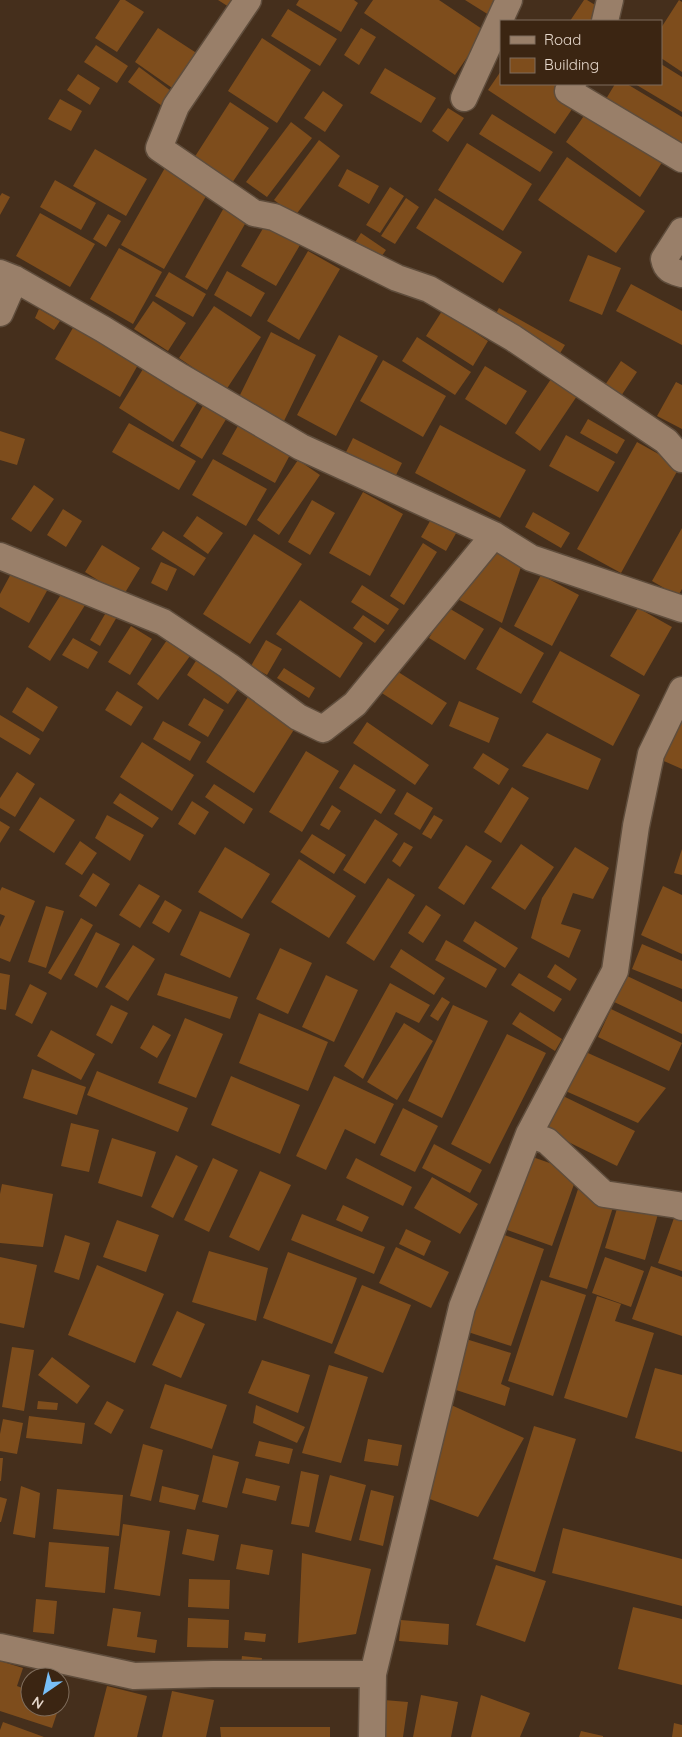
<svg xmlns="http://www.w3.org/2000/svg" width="682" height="1737" viewBox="0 0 682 1737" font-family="Quicksand,sans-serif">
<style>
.building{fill:#7e4d1c}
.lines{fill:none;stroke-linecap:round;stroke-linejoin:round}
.street-casing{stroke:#5f4d3c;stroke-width:29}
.street{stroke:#997f69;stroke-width:26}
</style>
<rect width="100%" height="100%" fill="#452f1c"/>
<!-- building -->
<path class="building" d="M120,0H125L144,12L117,52L95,38Z
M218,0H234L229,7Z
M299,0H354L358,3L341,32L296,5Z
M373,0H439L485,31L455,75L364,13Z
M465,0H498L489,15Z
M584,0H587L621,21H570Z
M679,0L682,2V72L661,58V28Z
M288,9L337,39L320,66L271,36Z
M158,28L198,54L175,90L135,62Z
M361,28L376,37L359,65L344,55Z
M262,38L311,70L277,123L228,91Z
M96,45L128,66L117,83L84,62Z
M661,64L682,77V112L635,84H661Z
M139,67L175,94L165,108L128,82Z
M385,68L436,98L421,123L370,93Z
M501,71V84H562L581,96L555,134L488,90Z
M78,74L100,88L90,105L67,90Z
M615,84H627L682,117V147L603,104Z
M323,91L343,105L325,132L304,118Z
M60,99L82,111L71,131L48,119Z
M230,102L269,128L232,183L194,158Z
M592,104L668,153L640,197L566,142Z
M448,108L464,118L448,142L432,131Z
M492,114L553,152L540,172L479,134Z
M291,122L312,138L267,197L246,182Z
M319,140L340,156L295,216L274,200Z
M467,143L532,184L503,231L438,190Z
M95,149L147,179L126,216L73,186Z
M567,157L645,211L616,253L538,200Z
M166,166L209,191L164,269L121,245Z
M347,169L379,186L369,204L338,186Z
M55,180L96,203L81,230L40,207Z
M390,187L404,196L380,233L366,225Z
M2,193L10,197L0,215V196Z
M406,198L419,207L395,244L381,236Z
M435,198L522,252L503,283L416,228Z
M226,204L249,217L207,290L185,277Z
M40,213L95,244L70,287L16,256Z
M108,214L121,221L106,247L93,239Z
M265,225L300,245L276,286L241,266Z
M361,233L386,250L379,260L354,244Z
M119,248L162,272L133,324L90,299Z
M308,251L340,269L299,340L267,321Z
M588,255L621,268L602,315L569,301Z
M227,271L265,293L251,317L214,295Z
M169,272L206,294L193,317L155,296Z
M631,284L682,311V345L616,311Z
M153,301L186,323L168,351L134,329Z
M214,306L261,337L226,390L179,358Z
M499,308L565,345L559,355L493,319Z
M39,309L60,321L54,330L35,318Z
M442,311L488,341L473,366L426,336Z
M74,326L139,363L120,397L55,359Z
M271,332L316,355L284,421L238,399Z
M339,335L378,356L336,436L297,415Z
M417,337L471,372L455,395L402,361Z
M383,360L446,396L423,437L360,401Z
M621,361L637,372L619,399L603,388Z
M485,366L527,391L506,425L465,399Z
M143,369L197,403L173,442L119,408Z
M551,379L577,396L540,451L515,433Z
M676,382L682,385V429L657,416Z
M205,402L228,416L202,459L180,446Z
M588,419L625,440L617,454L580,433Z
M129,423L196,461L179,490L112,452Z
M239,424L291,453L275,483L222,454Z
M440,425L526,470L500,518L415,473Z
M0,431L25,439L17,465L0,460Z
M566,435L615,462L598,492L549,466Z
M353,438L402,463L395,477L346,452Z
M637,442L680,466L621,573L577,549Z
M213,459L267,489L246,526L192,495Z
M298,460L320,475L279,535L257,520Z
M34,485L54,499L31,532L11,519Z
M363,492L403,514L370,576L329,553Z
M312,500L335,513L310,555L288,542Z
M63,509L82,521L66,547L47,535Z
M533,512L570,533L561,548L525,527Z
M434,514L459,528L446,551L421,537Z
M197,516L223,533L208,554L183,536Z
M682,528V589L678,596L652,581Z
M163,531L206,558L194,576L151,549Z
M254,534L302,564L250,644L203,614Z
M423,543L437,552L404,605L390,596Z
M102,545L140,568L123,596L85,572Z
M493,547L522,564L502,623L452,596Z
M161,562L177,569L167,591L151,583Z
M13,570L48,589L29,623L0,607V594Z
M541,575L579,595L552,646L514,626Z
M362,585L399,609L388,625L351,602Z
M65,588L87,602L50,661L28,647Z
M300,600L363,643L340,678L276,634Z
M447,607L484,629L465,660L429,638Z
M638,608L672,627L644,676L610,656Z
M108,609L118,615L100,646L90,640Z
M363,615L385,630L375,643L353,628Z
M131,626L152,639L130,675L108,662Z
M500,627L544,653L521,694L476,669Z
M73,638L98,652L88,669L62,655Z
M167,640L190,656L158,700L137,684Z
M266,640L282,649L267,675L251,666Z
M560,651L640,695L613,746L532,702Z
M199,656L241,685L228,704L187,675Z
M284,668L315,688L309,698L277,678Z
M392,668L447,703L432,725L377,690Z
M27,687L58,707L43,732L12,712Z
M117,691L143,707L131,726L105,710Z
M248,697L295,728L254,793L206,762Z
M204,698L224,710L208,737L188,725Z
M459,701L499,718L489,743L449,726Z
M682,701V769L657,758Z
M0,715L40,739L30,755L0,737Z
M163,721L201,742L190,761L153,739Z
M367,722L429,765L415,785L353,743Z
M547,733L601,759L588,790L522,766Z
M142,742L194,775L172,811L120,777Z
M306,751L339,771L302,832L269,812Z
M483,753L509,769L499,785L473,768Z
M354,764L396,790L381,814L339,788Z
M17,772L35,784L15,817L0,808V798Z
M214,784L253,809L244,824L205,797Z
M512,787L529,798L501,843L484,832Z
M407,792L433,808L420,830L394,814Z
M120,793L159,818L152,828L113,803Z
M40,797L75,820L54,853L19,830Z
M192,801L209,812L195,835L178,824Z
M332,805L341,811L329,830L320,825Z
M107,815L144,835L130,861L95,838Z
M434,815L443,820L431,839L422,834Z
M375,819L398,834L365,884L343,870Z
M0,821L10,827L0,843Z
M312,834L346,855L334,874L300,852Z
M80,841L97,853L82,875L65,864Z
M404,842L413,847L400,867L392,861Z
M521,844L554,867L525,910L491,888Z
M466,845L492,861L464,905L438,888Z
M225,847L270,874L242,919L198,892Z
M575,847L609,868L593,899L573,893L561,924L581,930L569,958L531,938L542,898Z
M682,849V875L674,873Z
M299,859L356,896L329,938L271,902Z
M93,873L110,884L96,907L79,896Z
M388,878L415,895L374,961L346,943Z
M139,884L160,896L140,928L119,915Z
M663,886L682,895V954L641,935Z
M2,887L35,901L10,962L0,958V927L5,916L0,914V891Z
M165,900L182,910L169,933L152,923Z
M426,905L441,915L423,943L408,933Z
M46,906L64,911L46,968L28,962Z
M200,911L250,934L230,978L180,955Z
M81,918L93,925L61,980L48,973Z
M475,921L518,948L505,968L463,941Z
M96,932L120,944L97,988L74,975Z
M446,940L497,969L486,988L435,960Z
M642,944L682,961V989L632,969Z
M133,945L155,959L128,1001L105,987Z
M280,948L312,963L288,1014L256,999Z
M401,949L445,978L434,995L390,967Z
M555,964L577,979L570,991L547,977Z
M0,973L10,975L6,1010L0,1009Z
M165,973L238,997L230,1019L157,995Z
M519,973L562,999L554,1012L511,985Z
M326,975L358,990L334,1042L302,1027Z
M625,975L682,1002V1034L612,1001Z
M390,983L430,1005L419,1023L396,1012L363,1079L344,1066Z
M30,984L47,993L32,1024L15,1015Z
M442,997L450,1002L438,1021L430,1016Z
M111,1005L128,1013L112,1044L96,1035Z
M453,1005L488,1021L442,1118L408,1101Z
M611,1009L682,1043L669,1071L598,1037Z
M520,1012L562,1039L555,1051L512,1024Z
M259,1013L328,1042L308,1091L239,1063Z
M185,1018L223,1034L196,1098L158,1083Z
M404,1023L433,1041L397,1100L367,1082Z
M153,1025L171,1035L157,1058L140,1048Z
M51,1030L95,1054L81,1080L37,1056Z
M507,1034L546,1053L490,1164L451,1144Z
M579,1049L666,1088L638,1123L561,1089Z
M32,1069L86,1087L77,1115L23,1098Z
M97,1071L188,1108L178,1132L87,1095Z
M231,1076L300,1105L280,1154L211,1125Z
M334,1076L394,1104L375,1144L345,1129L326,1170L296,1156Z
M561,1095L635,1131L617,1166L544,1130Z
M403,1108L438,1126L415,1172L380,1155Z
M71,1123L99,1130L89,1172L61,1166Z
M112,1138L156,1152L142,1197L98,1183Z
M434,1144L482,1170L470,1193L422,1168Z
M176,1155L198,1166L173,1218L151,1207Z
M527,1155L578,1173L552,1246L502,1228Z
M213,1158L238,1170L209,1232L184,1220Z
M356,1158L412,1187L403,1206L346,1178Z
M260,1171L291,1185L259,1251L229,1237Z
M432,1177L478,1204L460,1234L414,1208Z
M2,1184L53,1194L43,1247L0,1243V1194Z
M578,1189L615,1201L587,1289L549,1277Z
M619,1202L658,1214L645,1260L605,1248Z
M343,1205L369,1217L362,1232L336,1220Z
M302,1214L385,1247L374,1274L291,1240Z
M674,1218L682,1221V1271L658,1263Z
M117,1220L159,1235L146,1272L103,1257Z
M406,1229L431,1241L424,1256L399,1244Z
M499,1233L544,1249L511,1346L465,1331Z
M65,1235L90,1243L79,1280L54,1272Z
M396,1247L449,1272L431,1308L379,1283Z
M209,1251L268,1268L256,1321L192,1302Z
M288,1252L357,1278L332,1344L263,1318Z
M0,1257L37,1265L24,1328L0,1323Z
M605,1257L644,1271L631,1307L592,1293Z
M97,1265L164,1294L135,1363L68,1335Z
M651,1266L682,1277V1336L632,1319Z
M541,1280L586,1295L553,1396L508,1381Z
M362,1285L411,1305L383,1373L334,1353Z
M597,1296L621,1304L615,1321L654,1333L627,1418L564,1398Z
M177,1311L205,1324L181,1378L152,1365Z
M466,1339L511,1353L501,1384L510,1388L505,1406L450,1388Z
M12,1347L34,1350L24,1411L2,1407Z
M52,1357L90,1386L77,1404L38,1375Z
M262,1360L310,1375L298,1413L248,1393Z
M329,1365L368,1377L341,1463L302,1453Z
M655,1368L682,1375V1452L635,1438Z
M165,1384L227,1405L212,1449L150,1428Z
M38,1401L58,1403L57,1410L37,1409Z
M107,1401L124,1410L111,1434L94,1424Z
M449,1404L524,1438L478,1517L427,1498Z
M256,1405L305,1427L297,1443L253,1423Z
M29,1416L85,1423L82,1444L26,1438Z
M3,1419L23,1423L17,1454L0,1451V1434Z
M534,1426L576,1439L535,1572L493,1559Z
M368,1439L402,1445L398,1466L364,1461Z
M259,1441L293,1449L289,1464L255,1456Z
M143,1444L163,1450L151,1501L130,1496Z
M213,1455L239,1462L227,1508L202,1502Z
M0,1458H3L1,1481H0Z
M301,1471L319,1475L309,1527L291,1524Z
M330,1475L366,1485L351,1541L315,1532Z
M246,1478L280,1486L276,1501L242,1493Z
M21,1486L40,1493L35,1538L13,1534Z
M162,1486L199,1495L195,1510L159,1502Z
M57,1489L123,1495L119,1536L53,1529Z
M371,1490L394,1496L383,1546L359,1540Z
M0,1497L7,1499L1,1522H0Z
M123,1524L170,1531L160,1596L114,1589Z
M563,1528L682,1559V1606L552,1573Z
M187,1529L219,1535L214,1561L182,1554Z
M49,1542L109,1547L105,1593L45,1587Z
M241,1544L273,1550L269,1575L236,1569Z
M302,1553L371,1569L356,1634L298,1643Z
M496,1565L546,1581L525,1642L476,1625Z
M189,1579L230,1580L229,1609L188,1607Z
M36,1599L57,1601L54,1634L33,1632Z
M633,1607L682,1619V1685L618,1669Z
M113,1608L141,1612L137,1637L157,1640L155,1653L107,1646Z
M188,1618L229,1620L228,1648L187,1647Z
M401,1620L449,1624L448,1645L399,1641Z
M245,1632L266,1634L265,1642L244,1640Z
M242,1656L262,1658L261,1666L241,1664Z
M0,1661L23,1668L17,1686L30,1691V1707H59L52,1728L0,1711Z
M107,1686L147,1696L137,1737H94Z
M172,1691L214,1700L206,1737H162Z
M421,1695L458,1702L451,1737H413Z
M481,1695L530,1713L520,1737H471Z
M384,1700L408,1702L403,1737H380Z
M3,1722L44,1737H0V1730Z
M674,1723L682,1725V1737H672Z
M220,1727H330V1737H221Z
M581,1731L603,1736V1737H579Z"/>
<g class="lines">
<!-- street casing -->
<g class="street-casing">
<path id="street" d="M248,0L176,106L159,148L254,213L274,217L397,278L429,289L513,338L666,441L682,459
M605,21L610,0
M573,84L568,91L682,159
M464,98L509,0
M682,231L664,259C666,270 672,271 682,274
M0,273L15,279L103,329L181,377L301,447L494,535L531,558L682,609
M0,313L15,279
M0,556L163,622L229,666L298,717L323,729L355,704L494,535
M529,1134L547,1141L604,1194L678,1205L682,1207
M0,1647L134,1676L213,1674H373
M372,1737L373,1674L462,1307L529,1134L615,971L636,826L651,754L682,690"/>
</g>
<!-- street -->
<use href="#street" class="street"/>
</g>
<!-- legend -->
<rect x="500" y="20" width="162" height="65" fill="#3b2512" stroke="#7f6d5c"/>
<rect x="510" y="36" width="25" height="8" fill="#997f69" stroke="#7f6d5c"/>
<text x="544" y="45" font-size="15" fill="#e6d8cc">Road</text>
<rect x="510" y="58" width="25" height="15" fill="#7e4d1c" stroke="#7f6d5c"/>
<text x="544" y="70" font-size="15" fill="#e6d8cc">Building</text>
<!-- north arrow -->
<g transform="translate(45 1692) rotate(214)"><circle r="24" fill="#3b2512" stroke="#7f6d5c"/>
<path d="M0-4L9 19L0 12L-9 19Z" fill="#78bff8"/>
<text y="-8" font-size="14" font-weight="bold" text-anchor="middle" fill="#e6d8cc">N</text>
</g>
</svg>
